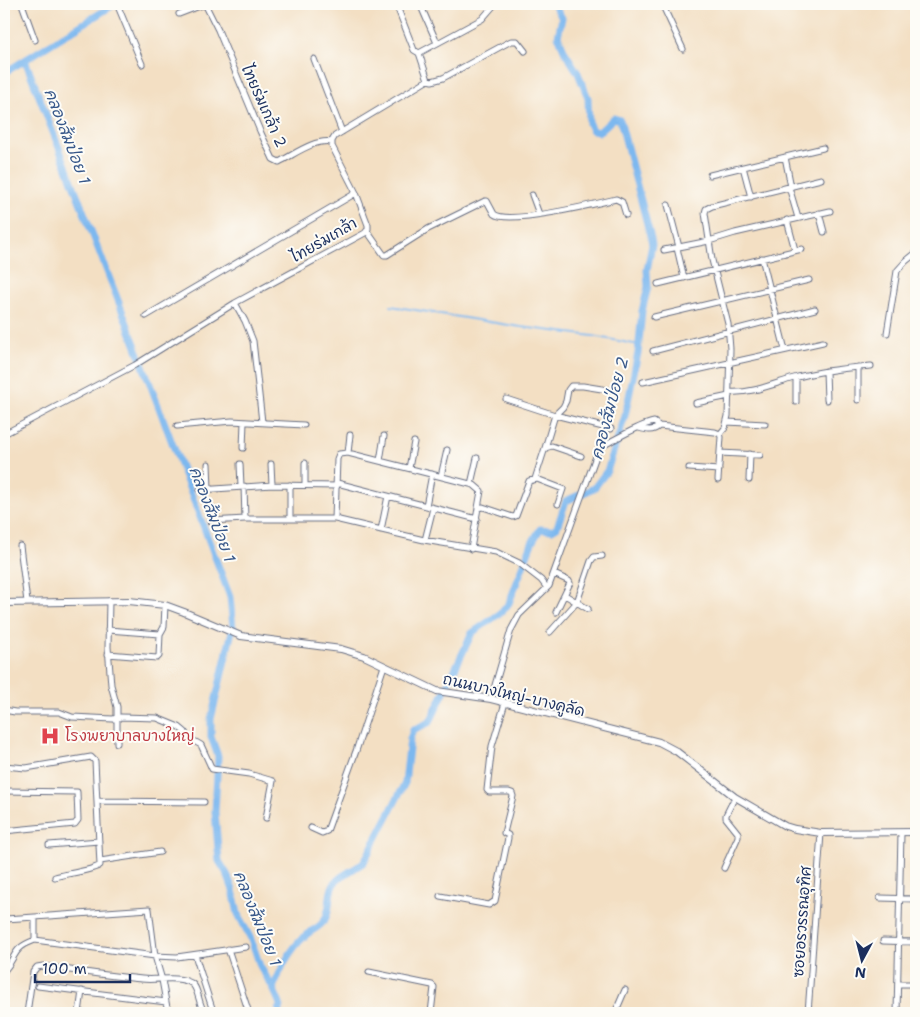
<svg xmlns="http://www.w3.org/2000/svg" width="920" height="1017" viewBox="0 0 920 1017" font-family="'Shantell Sans','Playpen Sans Thai',sans-serif">
<style>
.lines{fill:none;stroke-linecap:round;stroke-linejoin:round}
.stream{stroke:#7db8ef;stroke-width:2}
.canal{stroke:#7db8ef;stroke-width:7}
.minor-casing{stroke:#676d81;stroke-width:7}
.tertiary-casing{stroke:#676d81;stroke-width:8}
.minor{stroke:#fff;stroke-width:5}
.tertiary{stroke:#fff;stroke-width:6}
.labels{text-anchor:middle;stroke-width:4;stroke-linejoin:round;paint-order:stroke}
.street-label{font-size:15px;fill:#1b2f5e;stroke:#fdfcf7}
.health-label{font-size:15px;fill:#be3a42;stroke:#fdfcf7;text-anchor:start}
.water-label{font-size:16px;font-style:italic;fill:#38588a;stroke:#fdfcf7}
</style>
<rect width="100%" height="100%" fill="#fdfcf7"/>
<filter id="ink" filterUnits="userSpaceOnUse"><feTurbulence type="fractalNoise" baseFrequency=".02" numOctaves="2"/><feDisplacementMap in="SourceGraphic" scale="10" xChannelSelector="R" yChannelSelector="G"/><feConvolveMatrix kernelMatrix="1 2 1 2 8 2 1 2 1" color-interpolation-filters="sRGB"/></filter>
<filter id="wash" filterUnits="userSpaceOnUse"><feTurbulence type="fractalNoise" baseFrequency=".0096" numOctaves="4" result="noise"/><feDisplacementMap in="SourceGraphic" scale="20" xChannelSelector="R" yChannelSelector="G"/><feGaussianBlur stdDeviation="1.12" result="paint"/><feColorMatrix in="noise" values="0 0 0 0 0 0 0 0 0 0 0 0 0 0 0 0 0 1.4 0 .05"/><feComposite in="paint" operator="in"/></filter>
<g filter="url(#wash)">
<rect width="100%" height="100%" fill="#f3dfc3"/>
<g class="lines">
<!-- stream -->
<path class="stream" d="M391,306L521,327L593,336L639,345"/>
<!-- canal -->
<path class="canal" d="M25,60L135,344L230,597L233,627L211,719V737L218,756L215,812L219,861L227,874L233,890L238,914L251,939L260,966L273,988L280,1004L279,1013
M4,73L115,4
M273,988C281,969 289,950 305,936C310,931 319,928 323,922C331,913 328,899 332,888C336,876 355,870 364,862L405,783L410,739L413,730L430,722L472,633L502,612L509,603L532,543L540,529L552,530L557,527L566,501L594,488L607,471L613,453L625,416L638,353L642,311L648,287L647,270L652,245L651,239L620,120L614,118L599,132L592,130L589,124L588,98L578,73L565,52L558,36L562,18L554,4"/>
</g>
</g>
<g filter="url(#ink)">
<g class="lines">
<!-- minor casing -->
<g class="minor-casing">
<path id="minor" d="M22,4L35,40
M117,4L142,64
M205,4L218,30L260,131L273,159L279,162C295,154 314,139 332,142
M396,4L414,50L419,53
M420,4L437,43
M662,4L683,49
M591,5L593,4
M179,14L205,4
M314,59L342,132
M428,80L432,81L443,78L511,41H517L525,51
M785,157L791,187
M743,167L751,197
M710,175L823,148
M789,187L798,218
M532,195L539,214
M668,205L679,247
M819,213L824,232
M787,220L795,250
M367,231L384,255H387L428,229L485,201H487L494,214C508,225 595,204 616,199L622,202L626,215
M677,248L684,278
M664,250L709,241L735,233L830,211
M762,258L785,350
M658,284L802,249
M235,303L245,321L253,341L262,422
M146,316L356,193
M654,317L809,280
M887,333L897,271L906,261L916,253
M653,351L815,309
M826,371L827,400
M796,378V402
M643,382L823,342
M729,392C751,394 773,384 794,378C819,371 845,368 871,366
M506,399L555,415L611,429
M858,400V367
M696,403L729,396
M727,422L765,424
M177,426L232,421L304,425
M639,428C646,430 653,432 659,426
M4,434L135,365L235,303L365,233L368,229V225L356,193L332,146V141L335,136L428,80L419,53L482,19L495,4
M720,434L725,428L728,416L730,349L728,324L712,260L705,213L706,209L712,206L821,179
M243,448L244,422
M545,448L555,415L563,407L566,401L568,390L571,386H583L608,390
M348,453L350,435
M720,453L760,455
M380,461L384,436
M305,463V484
M208,464L209,489
M240,464L241,486
M271,464L272,485
M409,468L414,442
M689,468L719,470
M441,476L447,450
M535,479L545,448L552,446L581,456
M749,480L750,454
M337,483L477,519
M471,484L477,458
M290,485V519
M244,486L245,519
M200,490L272,485L337,486
M426,506L432,474
M335,519L337,459L339,454L348,453L474,485L481,491L478,508
M211,521L245,519H335L424,540L496,552L519,563L541,580L547,588
M381,530L388,496
M425,540L433,508
M20,546L27,602
M471,549L478,508L483,507L513,517L516,516L529,481L537,479L563,489L558,504
M554,574L569,581L570,583L556,612
M565,595L588,609
M109,601L108,647L111,685L117,707V743
M108,630L160,634L164,627L165,605
M550,632L577,602L591,561L594,557L602,556
M108,654L157,658L159,656L160,634
M491,699L511,630L519,615L549,586L599,448C611,441 642,424 654,422L659,426L715,432L720,434L721,437L718,480
M4,710L15,712H59L72,717L113,719L121,717L157,718L179,727L185,732L187,737L201,745L212,769L249,774L273,781L266,818
M4,766L26,768L91,757L95,761L100,865C95,870 65,874 55,877
M4,791L77,792L78,820L75,824L4,831
M97,801L204,802
M311,828L322,833L327,831L356,751L384,666
M49,845L99,841
M100,861L160,852
M724,868L738,837V833L726,818V815L735,797
M440,896L489,905L495,901L508,838V835L504,833L513,796L512,793L509,792H489L487,790L492,746L505,703
M880,898L916,899
M6,919L149,909L155,956L162,980L168,1013
M35,940V917
M883,941L916,942
M228,949L249,1013
M195,955L212,1008
M4,971C18,955 11,949 35,940L155,956L177,957L246,947
M369,972L432,985L434,987L431,1013
M898,984H916
M38,986L166,1002
M27,1013L33,972L37,967L43,966C76,971 109,976 142,979C156,981 178,975 191,983C199,987 198,1005 205,1013
M79,1013L82,991
M615,1013L625,990
M808,1013L821,833
M897,1013L901,833"/>
</g>
<!-- tertiary casing -->
<g class="tertiary-casing">
<path id="tertiary" d="M4,603L129,601L165,605L184,612L241,636L341,649L364,656L437,691L491,699L659,742L676,751L735,797L785,826L795,829L821,833L916,832"/>
</g>
<!-- minor -->
<use href="#minor" class="minor"/>
<!-- tertiary -->
<use href="#tertiary" class="tertiary"/>
</g>
</g>
<!-- icons -->
<defs>
<g id="hospital-bare" transform="scale(1.5)"><path d="M-5-5h3v3.5h4V-5h3V5h-3V1.5h-4V5h-3Z" fill="#e0444e" stroke="#fdfcf7" stroke-width="2.5" paint-order="stroke"/></g>
</defs>
<g fill-rule="evenodd">
<use href="#hospital-bare" x="50" y="736"/>
</g>
<g class="labels">
<!-- street labels -->
<g class="street-label">
<text transform="translate(264 106) rotate(66)" y="5">ไทยร่มเกล้า 2</text>
<text transform="translate(324 240) rotate(-30)" y="5">ไทยร่มเกล้า</text>
<text transform="translate(514 695) rotate(13)" y="5">ถนนบางใหญ่-บางคูลัด</text>
<text transform="translate(802 922) rotate(-86)" y="5">ซอยอรวรรณอุทิศ</text>
</g>
<!-- health labels -->
<g class="health-label">
<text x="65" y="741">โรงพยาบาลบางใหญ่</text>
</g>
<!-- water labels -->
<g class="water-label">
<text transform="translate(68 136) rotate(69)" y="6">คลองส้มป่อย 1</text>
<text transform="translate(609 408) rotate(-75)" y="6">คลองส้มป่อย 2</text>
<text transform="translate(213 514) rotate(69)" y="6">คลองส้มป่อย 1</text>
<text transform="translate(258 918) rotate(68)" y="6">คลองส้มป่อย 1</text>
</g>
</g>
<!-- margin -->
<rect width="920" height="1017" fill="none" stroke="#fdfcf7" stroke-width="20"/>
<!-- north arrow -->
<g transform="translate(862 960) rotate(187)" stroke="#fdfcf7" stroke-width="4" paint-order="stroke">
<path d="M0-4L9 19L0 12L-9 19Z" fill="#1b2f5e"/>
<text y="-8" font-size="14" font-weight="bold" text-anchor="middle" fill="#1b2f5e">N</text>
</g>
<!-- scale -->
<path d="M35 974v8h95v-8" fill="none" stroke="#1b2f5e" stroke-width="2.5"/>
<text x="42" y="974" font-size="15" fill="#1b2f5e" stroke="#fdfcf7" stroke-width="4" paint-order="stroke">100 m</text>
</svg>
